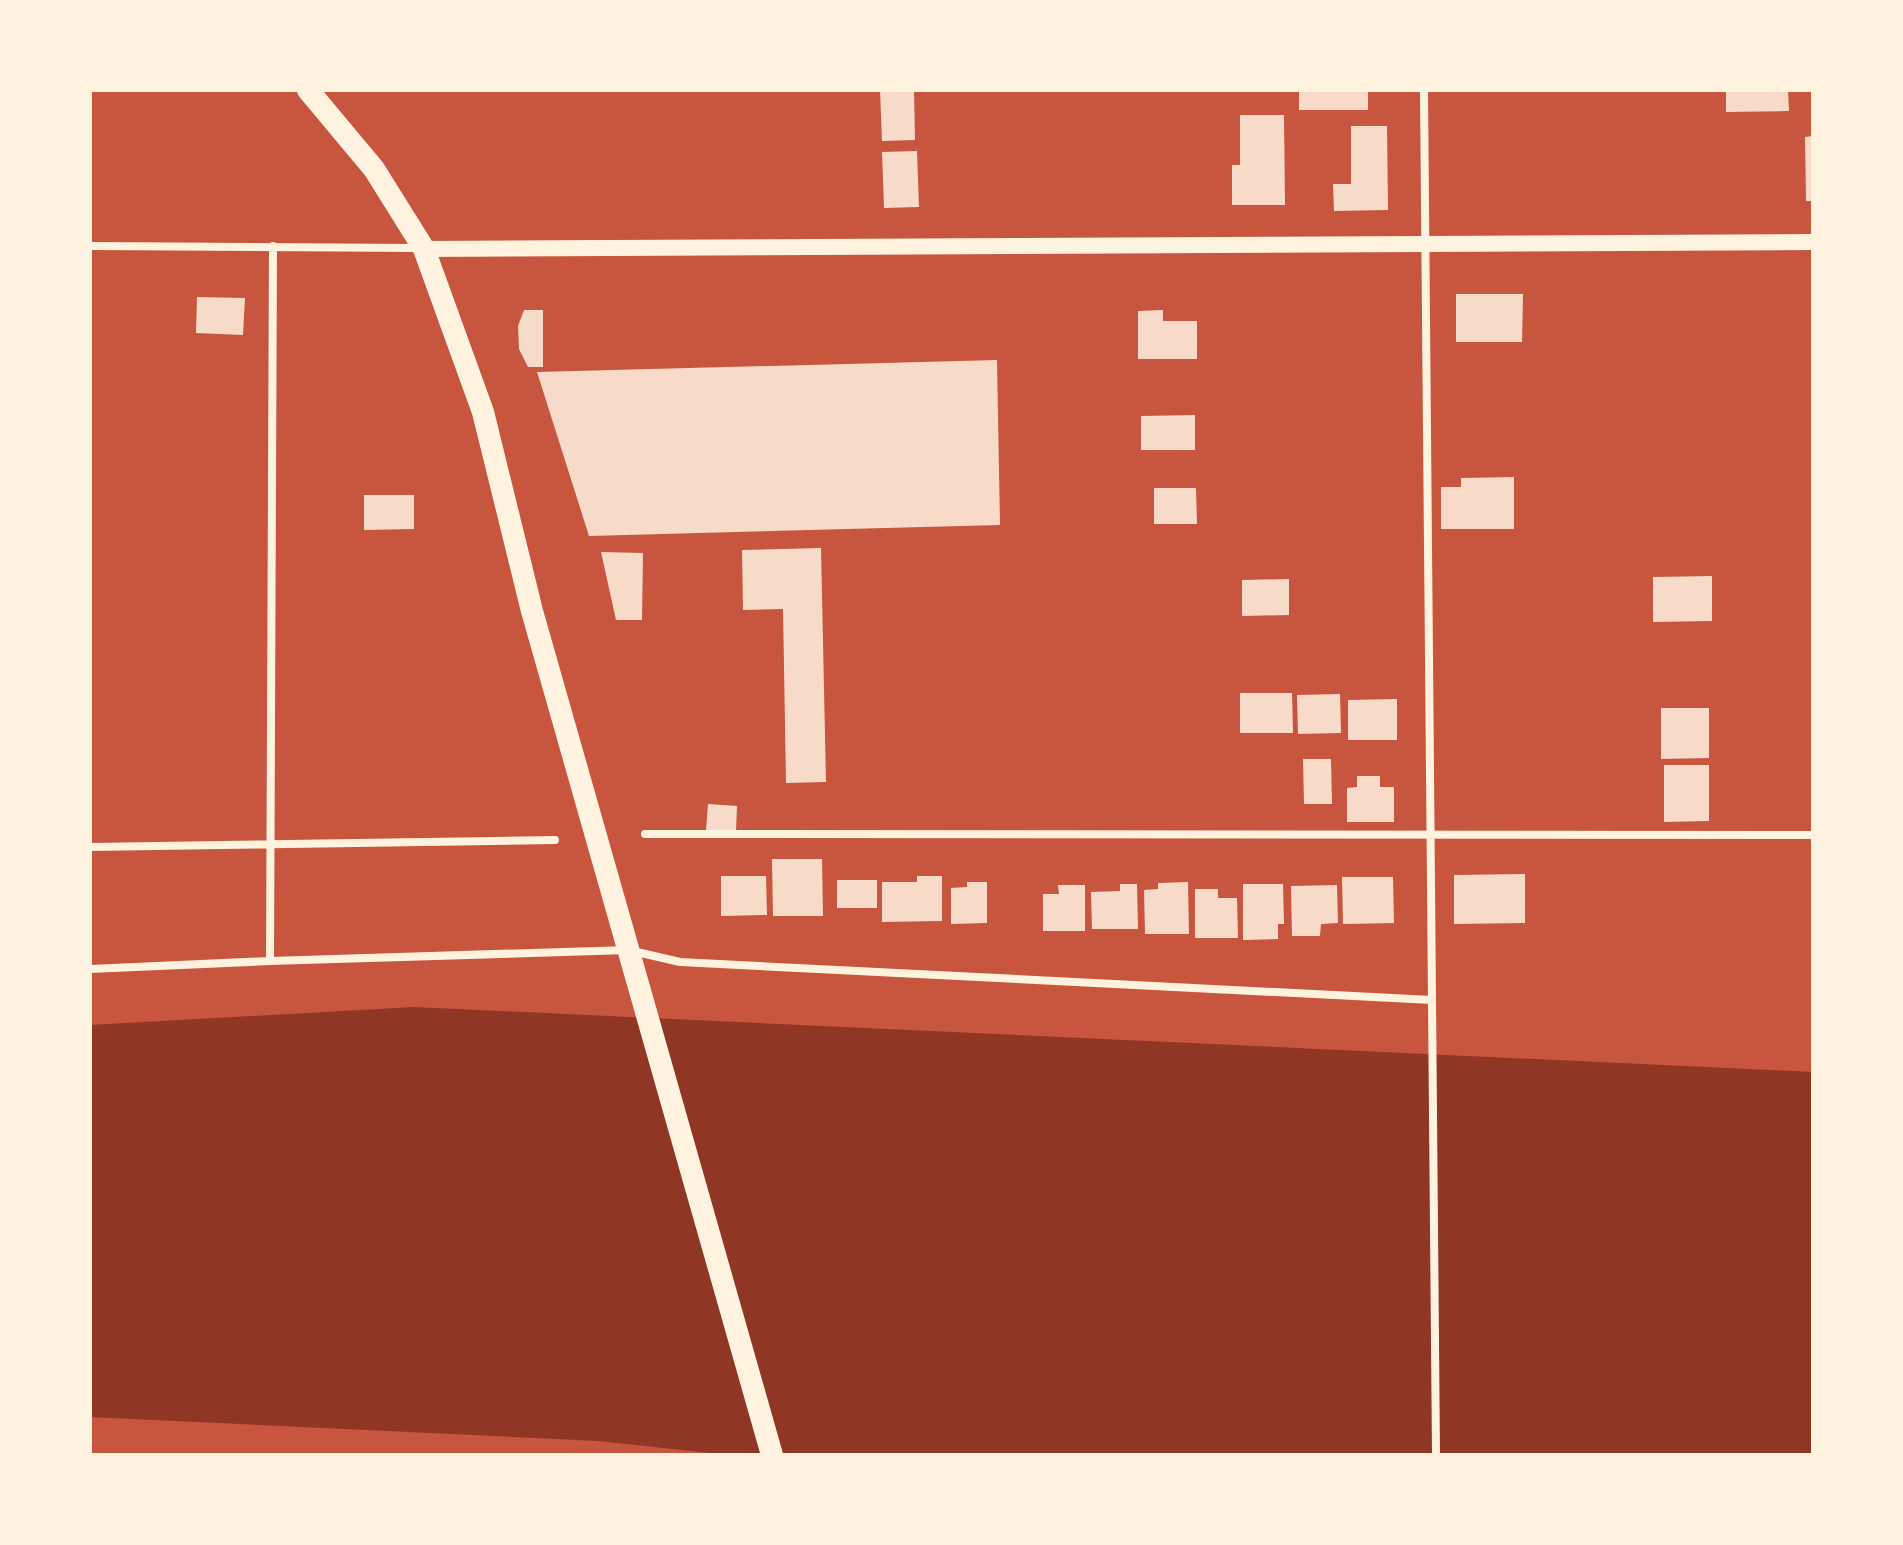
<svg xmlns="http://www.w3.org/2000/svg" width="1903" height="1545" viewBox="0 0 1903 1545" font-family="Cabin,sans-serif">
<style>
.water{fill:#8f3625}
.building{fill:#f7dbc8}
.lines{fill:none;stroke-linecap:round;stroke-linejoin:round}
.minor{stroke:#fff3e0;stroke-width:8}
.secondary{stroke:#fff3e0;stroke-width:16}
.trunk{stroke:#fff3e0;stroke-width:22}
</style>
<rect width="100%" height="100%" fill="#c8553d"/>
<!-- water -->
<path class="water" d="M414,1007L1813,1072V1455H729L598,1441L90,1417V1025Z"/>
<!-- building -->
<path class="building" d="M880,90H914L915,140L882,141Z
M1299,90H1368V110H1299Z
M1726,90H1788L1789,111L1726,112Z
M1240,115H1284L1285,205H1232V165H1240Z
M1351,126H1387L1388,210L1334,211L1333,184H1351Z
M1813,136V201H1806L1805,137Z
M917,151L919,207L884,208L882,152Z
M1456,294H1523L1522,342H1456Z
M197,297L245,298L243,335L196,333Z
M524,310H543V367H528L519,349L518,326Z
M1163,310V321H1197V359H1138V311Z
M997,360L1000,525L589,536L537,372Z
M1195,415V450H1141V416Z
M1514,477V529H1441V487H1461V478Z
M1154,488H1196L1197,524H1154Z
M364,495H414V529L364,530Z
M821,548L826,782L786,783L783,609L743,610L742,550Z
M601,552L643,553L642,620H616Z
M1712,576V621L1653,622V577Z
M1289,579V615L1242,616V580Z
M1240,693H1292L1293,733H1240Z
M1340,694L1341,733L1298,734L1297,695Z
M1397,699V740H1348V700Z
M1661,708H1709V758L1661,759Z
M1303,759H1331L1332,804H1304Z
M1664,765H1709V821L1664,822Z
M1357,776H1380V787H1394V822H1347V788L1357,787Z
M708,804L737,806L736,831L706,830Z
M772,859H822L823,916H773Z
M1525,874V923L1454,924V875Z
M721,876H766L767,915L721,916Z
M917,876H942V921L882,922V882H917Z
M1342,877H1393L1394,923L1343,924Z
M837,880H877V908H837Z
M967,882H987V923L951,924V888L967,887Z
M1188,882L1189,934H1145L1144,890L1158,889V883Z
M1120,884H1137L1138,929H1092L1091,892L1120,891Z
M1243,884H1283L1284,924H1278V939L1243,940Z
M1058,885H1085V931H1043V894H1059Z
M1337,885L1338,923L1321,924L1320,936H1292L1291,886Z
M1195,889H1218V898H1237L1238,938H1195Z"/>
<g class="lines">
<!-- minor -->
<path class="minor" d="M1424,90L1436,1455
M90,246L420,248
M645,834L1813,835
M90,847L555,840
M270,961L628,950L680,962L1432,1000
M90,969L270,961L273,246"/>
<!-- secondary -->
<path class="secondary" d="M424,249L1813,242"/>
<!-- trunk -->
<path class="trunk" d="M308,90L374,169L424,249L483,412L532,611L772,1455"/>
</g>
<!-- border -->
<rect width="1903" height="1545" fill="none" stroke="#fff3e0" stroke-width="184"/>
</svg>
